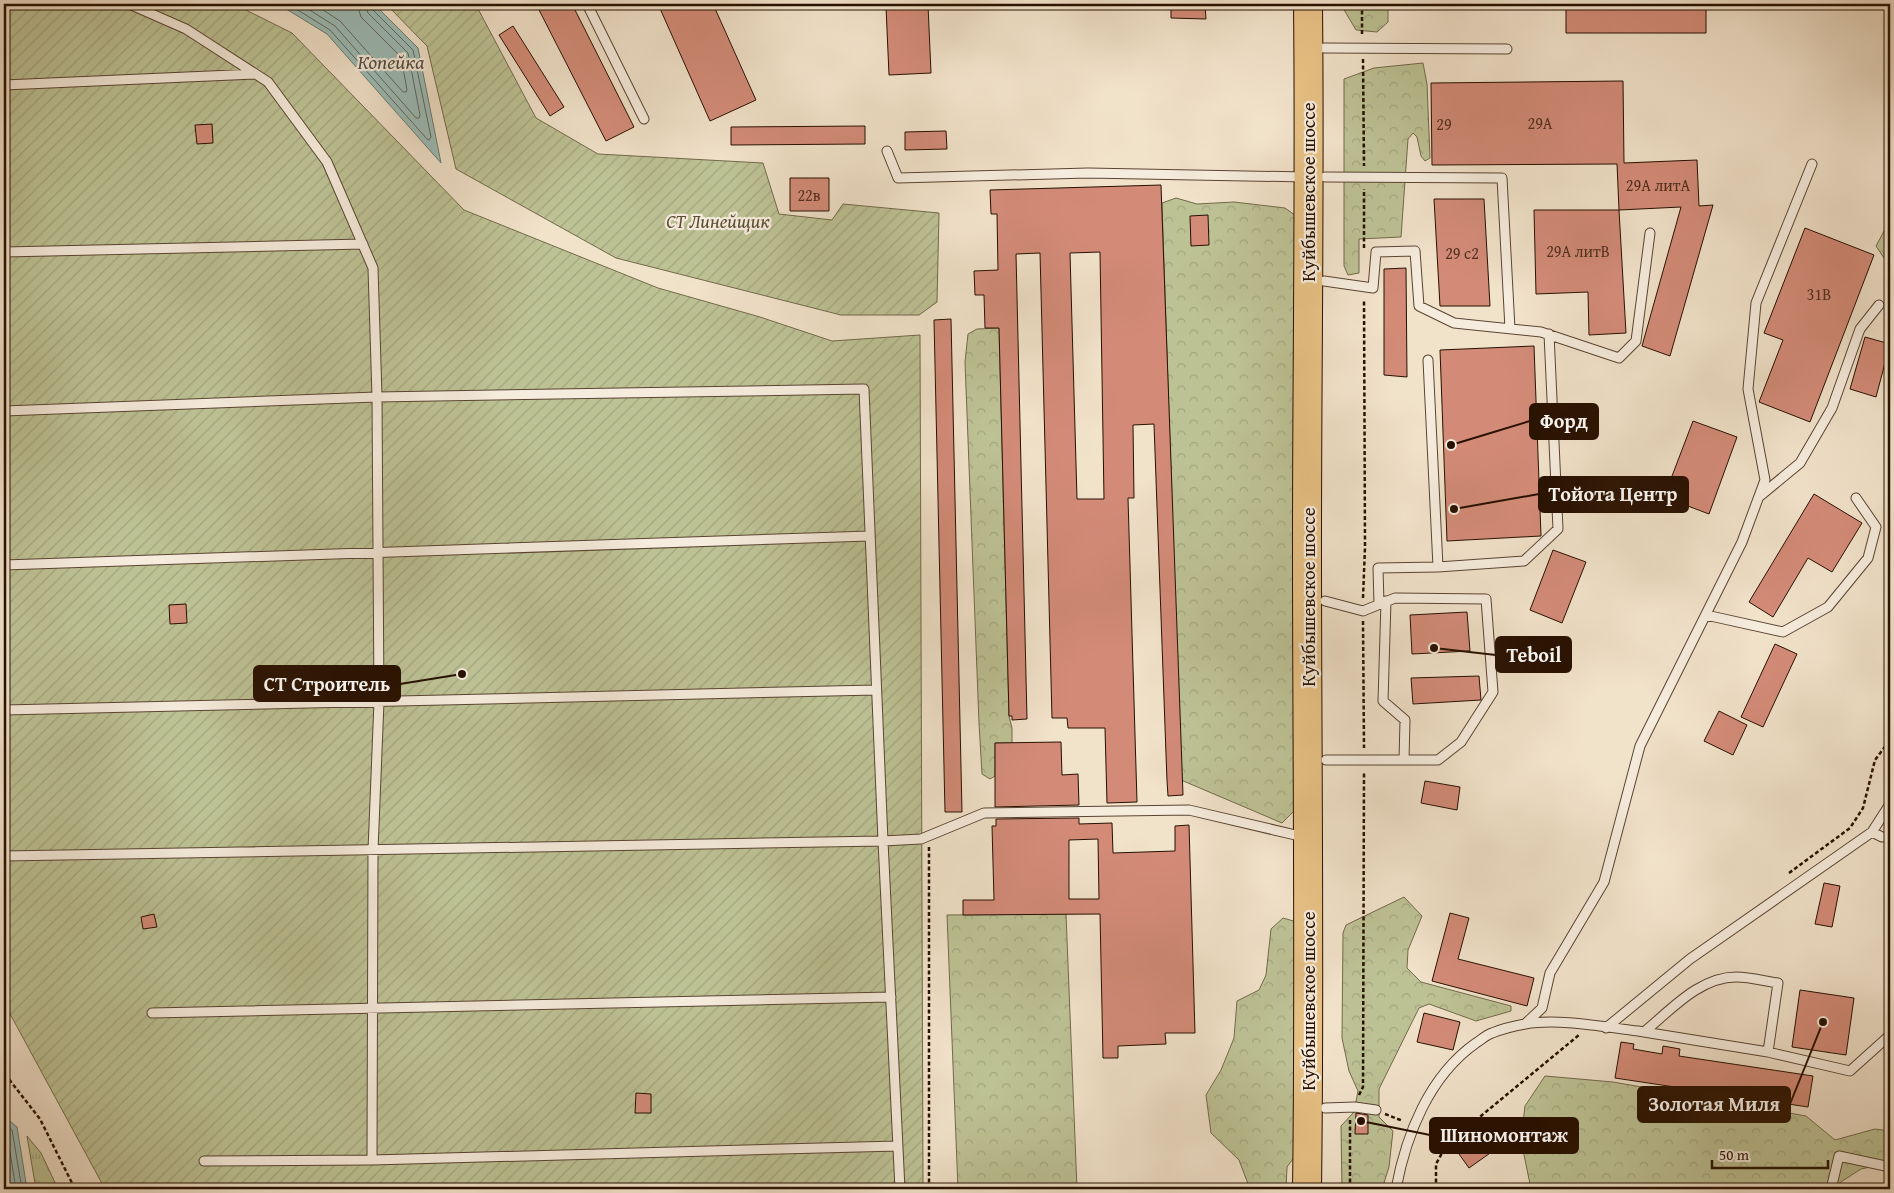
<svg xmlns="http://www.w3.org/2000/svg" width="1894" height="1193" viewBox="0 0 1894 1193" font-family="'Gentium Book Plus',serif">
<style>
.grass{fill:url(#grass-tufts);stroke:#72694a}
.forest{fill:url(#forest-crowns);stroke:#72694a}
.garden{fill:url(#garden-furrows);stroke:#72694a}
.water{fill:#9bbdb9;stroke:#6d786f}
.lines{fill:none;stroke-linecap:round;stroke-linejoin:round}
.shore{stroke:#61665c;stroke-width:1}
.building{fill:#d38b78;stroke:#271000;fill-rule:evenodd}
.lane-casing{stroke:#5a4432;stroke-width:11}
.primary-casing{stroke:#271000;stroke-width:30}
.path{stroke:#271000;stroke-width:2.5;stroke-dasharray:4 2.5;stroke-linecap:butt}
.lane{stroke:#f6ecdd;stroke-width:9}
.primary{stroke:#e8c185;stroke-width:28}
.labels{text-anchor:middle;stroke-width:4.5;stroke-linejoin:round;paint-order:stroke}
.number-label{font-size:16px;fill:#522f1e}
.street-label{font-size:19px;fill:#271000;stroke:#f6ecdd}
.park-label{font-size:19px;font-style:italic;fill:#5c4e34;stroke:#f6ecdd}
.water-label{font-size:20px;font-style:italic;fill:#504d41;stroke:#f6ecdd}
.leader{fill:none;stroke:#271000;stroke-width:2}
.callout-dot{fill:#271000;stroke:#f6ecdd;stroke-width:2}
.callout{fill:#271000;stroke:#271000;stroke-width:2}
.callout-label{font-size:20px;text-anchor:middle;font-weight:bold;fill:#fff}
</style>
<defs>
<pattern id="grass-tufts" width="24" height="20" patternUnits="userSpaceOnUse" patternTransform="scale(1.25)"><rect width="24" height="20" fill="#bdc295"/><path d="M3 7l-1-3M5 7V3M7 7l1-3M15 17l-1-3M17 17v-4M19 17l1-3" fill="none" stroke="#a2a67f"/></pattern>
<pattern id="forest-crowns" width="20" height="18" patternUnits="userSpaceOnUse" patternTransform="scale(1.25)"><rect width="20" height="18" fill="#bdc295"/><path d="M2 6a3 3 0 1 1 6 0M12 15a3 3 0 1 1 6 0" fill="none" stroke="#a2a67f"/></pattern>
<pattern id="garden-furrows" width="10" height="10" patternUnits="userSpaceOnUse" patternTransform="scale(1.25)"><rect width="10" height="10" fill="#bdc295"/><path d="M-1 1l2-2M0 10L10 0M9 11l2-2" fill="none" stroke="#a2a67f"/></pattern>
</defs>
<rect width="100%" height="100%" fill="#f1e2ca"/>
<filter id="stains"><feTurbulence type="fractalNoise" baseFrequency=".004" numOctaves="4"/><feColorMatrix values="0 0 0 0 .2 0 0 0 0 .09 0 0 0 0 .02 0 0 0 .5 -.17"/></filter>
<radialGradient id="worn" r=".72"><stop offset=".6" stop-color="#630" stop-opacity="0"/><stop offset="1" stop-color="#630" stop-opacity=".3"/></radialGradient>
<!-- grass -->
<path class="grass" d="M27,1136L41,1153L58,1189H36Z"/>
<!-- forest -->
<path class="forest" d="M1342,4H1388V22L1377,32L1356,30L1343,8Z
M1423,63L1427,84L1430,158L1425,161L1421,156L1417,137L1413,133L1408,139L1401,237L1359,239V273L1348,275L1344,266V79L1374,68Z
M1176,198L1197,204L1234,202L1285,208L1299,218L1298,807L1282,823L1181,780L1162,203Z
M1890,220V267L1876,246Z
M999,328L1009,716L1012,728V743H995V776L990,779L982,774L979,723L965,362L968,334L977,329Z
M1404,897L1422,916L1408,950L1407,968L1421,982L1511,1006V1011L1476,1021L1429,1004L1419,1008L1379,1089V1117L1393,1131L1389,1167L1382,1189H1342L1341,1126L1354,1112L1358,1091L1349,1071L1342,1038L1343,933L1346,925Z
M1066,914L1077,1189H958L947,915Z
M1283,918L1297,922L1298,1152L1287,1167L1286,1189H1250L1239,1160L1211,1133L1206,1095L1221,1070L1234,1038L1237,1001L1259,990L1266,975L1271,929Z
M1545,1076L1613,1082L1806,1116L1835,1140L1875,1129L1890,1131V1163L1861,1169L1830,1189H1531L1521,1140L1525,1106Z"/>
<!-- garden -->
<path class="garden" d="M4,4H234L292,33L464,210L658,288L760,317L832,341L920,335L923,1189H105L9,1012L4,1007Z
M386,4H481L477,7L536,118L598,154L763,163L779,214L832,220L843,204L939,213L937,302L919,315H841L616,258L456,169L427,46Z"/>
<!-- water -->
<path class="water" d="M278,4H374L418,48L441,163L327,34Z
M4,1116L17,1127L27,1189H4Z"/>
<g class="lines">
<!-- shore -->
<path class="shore" d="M288,4L330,30L427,139L429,140L431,137L413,50L372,9L371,4
M300,4L335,26L416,118H419L420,115L408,53L368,13L364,4
M314,4L340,21L403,92H406L407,90L401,57L361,17L357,4
M4,1123L12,1130L22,1189
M4,1131L7,1134L16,1189"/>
</g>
<!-- building -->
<path class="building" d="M536,4H572L634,127L606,141Z
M658,4H713L756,100L710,121Z
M1171,4H1205L1206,19L1171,18Z
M1566,4H1706V33H1566Z
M928,5L931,73L889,75L886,7Z
M513,26L564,107L550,116L499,35Z
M1623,81L1624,163L1697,160L1699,206L1713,205L1670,356L1642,346L1681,207L1619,210L1617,164L1432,165L1431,83Z
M212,124L213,143L197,144L195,125Z
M865,126V144L731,145V127Z
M946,131L947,149L905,150V132Z
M790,178H829V211H790Z
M1161,185L1183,795L1168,796L1167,781L1154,424L1133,425L1134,498H1128L1137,802L1107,803L1105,728H1068L1067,718H1052L1040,253L1016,254L1027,719L1012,720V716H1009L999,328H985L984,295H975L974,271L998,270L997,214H991L990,190ZM1100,252L1104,499H1077L1070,253Z
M1434,199H1484L1490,306H1440Z
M1534,210H1619L1626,333L1589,335L1588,292L1536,294Z
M1208,215L1209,245L1191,246L1190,216Z
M1805,228L1874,255L1810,422L1759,402L1783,340L1764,333Z
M1406,268L1407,377L1384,375V269Z
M951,319L962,812H945L934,320Z
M1865,337L1890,344L1876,397L1850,389Z
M1534,346L1541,536L1447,541L1440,350Z
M1693,421L1737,437L1709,514L1664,497Z
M1814,494L1862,523L1832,572L1808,558L1773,617L1749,602Z
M1553,550L1586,562L1562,623L1530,610Z
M186,604L187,623L170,624L169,605Z
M1467,612L1470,651L1412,654L1410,615Z
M1775,644L1797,654L1763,727L1741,717Z
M1479,676L1481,700L1413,704L1411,678Z
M1719,711L1747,725L1733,755L1704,741Z
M1061,742L1062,775L1078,774L1079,805L995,807V743Z
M1425,781L1460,787L1457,810L1421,803Z
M1079,818V824L1112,823L1113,853L1175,851V826L1189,825L1195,1033H1165L1166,1044L1118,1046V1058H1103L1100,914L963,915V900H994L992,826H996V819ZM1098,839L1099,899H1069V840Z
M1824,883L1840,886L1832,927L1815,924Z
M1450,913L1469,918L1458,959L1534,978L1527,1006L1432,981Z
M154,914L157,927L143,929L141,917Z
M1800,990L1854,998L1846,1055L1792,1047Z
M1424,1013L1460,1022L1453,1050L1417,1042Z
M1621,1042L1634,1044L1633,1049L1662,1054L1663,1046L1680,1049L1679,1056L1813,1076L1808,1107L1615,1078Z
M636,1093L651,1094V1113H635Z
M1356,1113L1368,1115V1134H1355Z
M1494,1118L1510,1139L1469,1168L1454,1147Z"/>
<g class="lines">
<!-- lane casing -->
<g class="lane-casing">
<path id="lane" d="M129,4L186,29L268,82L327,162L373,268L377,397L864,389L883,841L900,1189
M587,4L644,119
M1324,48L1507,49
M4,85L255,74
M887,151L898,178L1088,173L1306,177
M1325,177L1502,178L1510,329
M4,252L363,244
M1324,281L1373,288L1376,252L1415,251L1419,306L1454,323L1541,332L1619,358L1636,341L1650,233
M4,411L377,397L379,702L373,850L372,1160
M1760,496L1800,463L1832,408L1860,329L1879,305
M4,565L870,536
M1438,567L1524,561L1558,529L1549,334
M1325,601L1363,611L1395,598L1486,599L1493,692L1461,742L1438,760H1326
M1386,601L1383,701L1405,720L1404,760
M1379,604L1378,568L1438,567L1428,360
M1706,615L1783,632L1828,607L1868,558L1876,527L1856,498
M4,710L876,690
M1872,832L1890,804
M4,856L883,841L921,839L984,813L1189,810L1304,837
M152,1013L891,997
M1525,1024L1542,1008L1550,973L1604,882L1640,746L1742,542L1765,480L1748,389L1756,303L1812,164
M1606,1028L1690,959L1872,832L1882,837
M1768,1052L1850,1071L1890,1035
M1325,1108L1355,1107L1376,1110
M204,1161L372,1160L898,1146
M1396,1189C1406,1135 1429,1076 1476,1043C1481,1040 1486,1035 1492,1033C1502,1029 1514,1026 1525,1024C1558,1018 1604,1027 1638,1031L1644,1032L1768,1052L1778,983C1764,981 1750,977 1736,977C1699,977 1670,1011 1644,1032
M1831,1189L1839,1156L1890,1167"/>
</g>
<!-- primary casing -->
<g class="primary-casing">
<path id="primary" d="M1307,1189C1310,975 1307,760 1307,546C1307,365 1310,184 1308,4"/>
</g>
<!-- path -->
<path class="path" d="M1362,4V36
M1363,59L1364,166
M1364,248V189
M1363,598L1365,547L1364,299
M1363,621L1364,748
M1789,873L1850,828L1863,808L1875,760L1890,740
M4,1076L8,1078L40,1119L75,1189
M1359,1095L1363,1087L1364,771
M1385,1114L1403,1121
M929,1189V847
M1350,1189V1118
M1436,1189V1164L1447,1144L1579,1035"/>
<!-- lane -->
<use href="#lane" class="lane"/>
<!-- primary -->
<use href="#primary" class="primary"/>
</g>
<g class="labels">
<!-- number labels -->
<g class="number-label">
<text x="1540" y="129">29А</text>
<text x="1444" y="130">29</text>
<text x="1658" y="191">29А литА</text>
<text x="809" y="201">22в</text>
<text x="1578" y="257">29А литВ</text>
<text x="1462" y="259">29 с2</text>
<text x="1819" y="300">31В</text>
</g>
<!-- street labels -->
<g class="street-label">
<text transform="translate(1308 192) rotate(-90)" y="7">Куйбышевское шоссе</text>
<text transform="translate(1308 597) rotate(-90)" y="7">Куйбышевское шоссе</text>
<text transform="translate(1308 1001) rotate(-90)" y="7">Куйбышевское шоссе</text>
</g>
<!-- park labels -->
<g class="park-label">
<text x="718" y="228">СТ Линейщик</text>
</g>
<!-- water labels -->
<g class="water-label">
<text x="391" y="69">Копейка</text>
</g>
</g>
<!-- callouts -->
<path class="leader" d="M1451 445L1530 421M1454 509L1539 494M1434 648L1496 655M462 674L400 684M1823 1022L1790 1104M1361 1121L1430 1135"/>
<g class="callout-dot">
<circle cx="1451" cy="445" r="5"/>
<circle cx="1454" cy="509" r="5"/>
<circle cx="1434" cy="648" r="5"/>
<circle cx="462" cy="674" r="5"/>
<circle cx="1823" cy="1022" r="5"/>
<circle cx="1361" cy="1121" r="5"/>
</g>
<g class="callout">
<rect x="1530" y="404" width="68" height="35" rx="5"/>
<rect x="1539" y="477" width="149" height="35" rx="5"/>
<rect x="1496" y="637" width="75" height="35" rx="5"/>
<rect x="254" y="666" width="146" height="35" rx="5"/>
<rect x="1638" y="1087" width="152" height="35" rx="5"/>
<rect x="1430" y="1118" width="148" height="35" rx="5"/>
</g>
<g class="callout-label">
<text x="1564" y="428">Форд</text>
<text x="1613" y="501">Тойота Центр</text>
<text x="1534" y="662">Teboil</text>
<text x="327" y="691">СТ Строитель</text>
<text x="1714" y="1111">Золотая Миля</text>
<text x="1504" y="1142">Шиномонтаж</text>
</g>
<!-- margin -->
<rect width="1894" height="1193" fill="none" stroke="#f1e2ca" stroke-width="20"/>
<rect x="5" y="5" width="1884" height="1183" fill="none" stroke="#271000" stroke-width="2.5"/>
<rect x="10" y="10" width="1874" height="1173" fill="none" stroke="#271000"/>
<!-- scale -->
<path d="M1712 1160v8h116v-8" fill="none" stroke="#271000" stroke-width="2.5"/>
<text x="1719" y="1160" font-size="15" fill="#271000" stroke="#f6ecdd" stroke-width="4" paint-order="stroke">50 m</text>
<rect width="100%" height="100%" filter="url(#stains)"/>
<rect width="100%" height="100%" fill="url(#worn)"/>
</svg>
